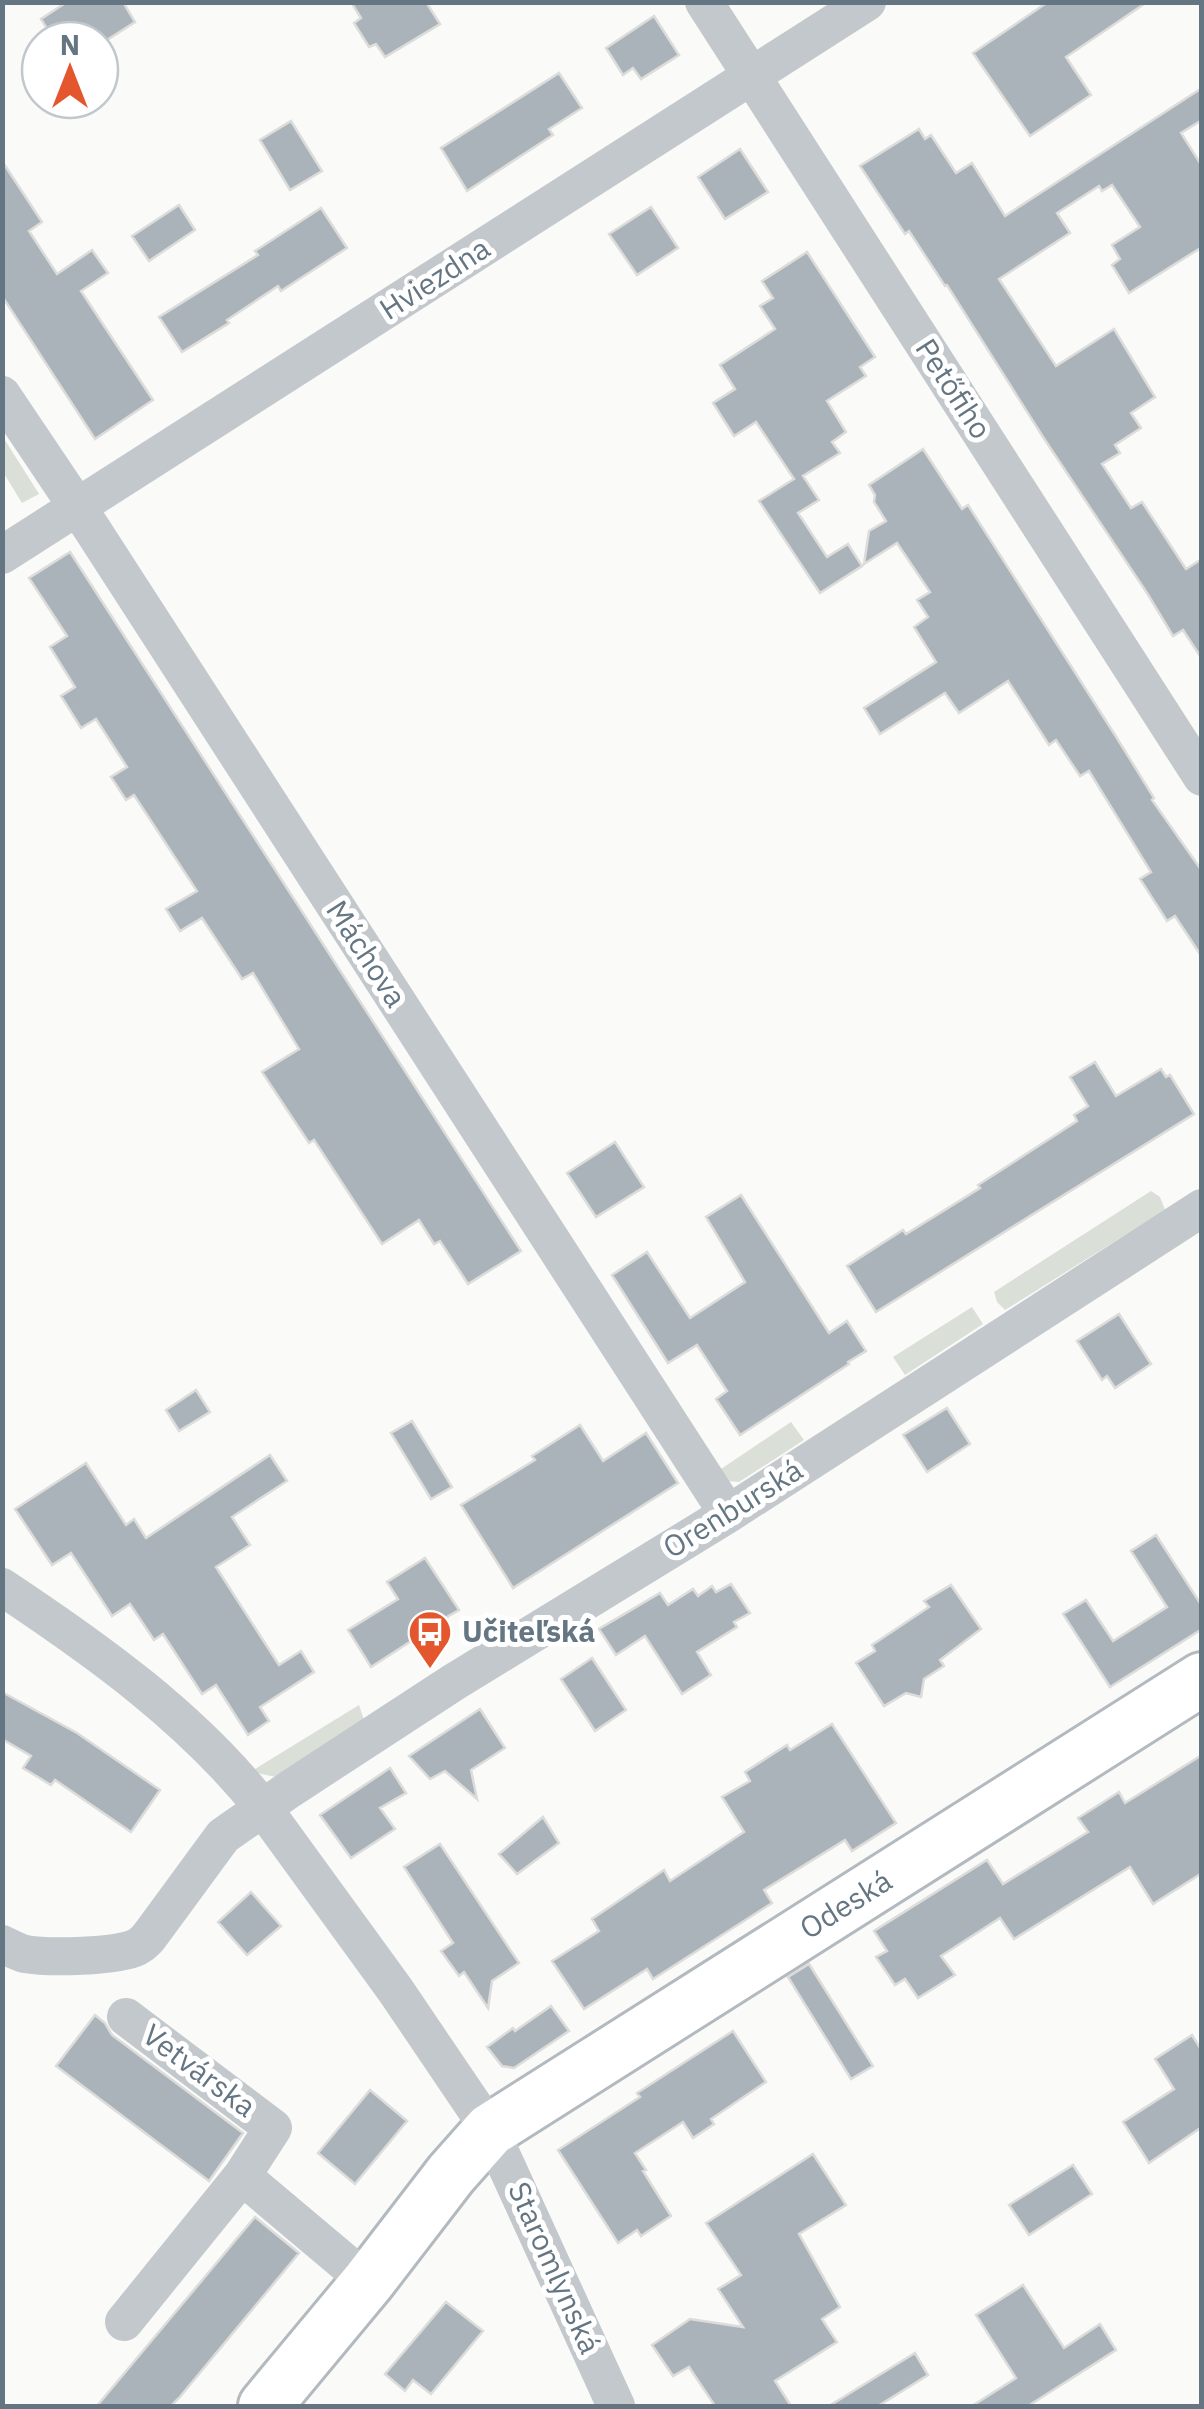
<svg xmlns="http://www.w3.org/2000/svg" width="1204" height="2409" viewBox="0 0 1204 2409" font-family="'IBM Plex Sans',sans-serif">
<style>
.green{fill:#dadfd7}
.building{fill:#aab3b9;stroke:#dcdcda;stroke-width:2.5}
.lines{fill:none;stroke-linecap:round;stroke-linejoin:round}
.secondary-casing{stroke:#b3babf;stroke-width:58}
.street{stroke:#c3c8cc;stroke-width:38}
.secondary{stroke:#fff;stroke-width:52}
.labels{text-anchor:middle;stroke-width:10;stroke-linejoin:round;paint-order:stroke}
.street-label{font-size:30px;fill:#657683;stroke:#fff}
.poi-label{font-size:30px;font-weight:bold;fill:#657683;stroke:#fff;text-anchor:start}
</style>
<rect width="100%" height="100%" fill="#fafaf8"/>
<!-- green -->
<path class="green" d="M3,437L39,494L22,503L3,472Z
M1151,1191L1160,1197L1165,1210L1005,1310L997,1302L994,1292Z
M972,1307L983,1324L905,1375L893,1357Z
M791,1422L804,1440L739,1482L727,1481L718,1471Z
M359,1705L364,1720L276,1777L257,1773L255,1769Z"/>
<!-- building -->
<path class="building" d="M67,2H123L135,22L107,40H54L41,19Z
M351,2H426L440,24L385,57L376,44L369,47L354,23L361,18Z
M1048,2H1147L1066,57L1091,95L1030,136L973,53Z
M654,16L679,55L641,79L633,68L623,75L606,48Z
M559,73L582,108L549,129L553,135L467,191L441,148Z
M1202,88V120L1181,133L1202,166V247L1129,293L1112,265L1120,259L1112,245L1140,227L1112,185L1102,191L1099,186L1057,213L1070,233L999,279L1056,366L1114,329L1155,397L1131,413L1141,428L1115,445L1120,453L1102,464L1131,508L1142,502L1186,569L1202,559V659L1183,630L1173,636L1147,593L1043,437L947,285L945,286L909,231L905,234L860,166L919,129L925,139L931,135L956,173L972,163L1005,216Z
M291,121L322,171L290,190L260,140Z
M740,149L768,192L725,219L698,177Z
M2,161L42,222L29,231L57,274L92,250L108,273L81,291L153,400L95,439L2,296Z
M179,205L195,230L149,261L132,236Z
M651,207L678,248L637,275L609,234Z
M321,208L347,248L281,291L278,286L227,320L229,323L182,352L159,317L258,255L255,251Z
M807,252L875,357L860,367L866,376L827,401L846,432L832,442L840,453L803,476L819,500L798,513L827,557L848,544L862,566L820,593L759,501L794,479L756,422L734,436L713,403L735,389L720,365L775,329L760,306L773,298L762,281Z
M923,449L962,509L968,505L1115,735L1154,798L1152,800L1202,871V957L1175,916L1167,921L1140,879L1151,872L1089,771L1080,776L1056,740L1049,745L1008,681L959,713L945,693L880,734L864,708L936,662L914,627L928,617L917,600L930,592L897,543L864,564L869,531L886,521L874,502L875,495L869,485Z
M70,552L521,1251L468,1284L440,1241L434,1244L419,1220L382,1244L314,1140L309,1143L262,1072L299,1049L253,973L242,979L202,918L180,931L166,909L197,891L134,795L126,800L111,777L127,767L96,719L81,728L61,696L75,687L50,647L67,636L29,578Z
M1095,1062L1116,1096L1161,1069L1166,1077L1170,1075L1194,1114L876,1312L847,1266L903,1230L906,1234L980,1188L978,1185L1077,1121L1074,1115L1088,1106L1070,1077Z
M615,1142L644,1187L596,1217L567,1173Z
M741,1195L829,1333L847,1321L866,1351L848,1362L849,1364L740,1435L716,1399L727,1391L697,1345L668,1363L612,1275L647,1252L690,1318L745,1282L706,1217Z
M1119,1314L1151,1364L1115,1388L1107,1376L1102,1380L1077,1341Z
M196,1390L210,1412L179,1431L166,1410Z
M947,1408L970,1444L927,1472L903,1435Z
M412,1421L452,1487L431,1499L391,1433Z
M580,1425L603,1461L646,1433L678,1483L513,1588L461,1505L535,1460L532,1456Z
M270,1455L287,1481L232,1517L250,1545L216,1567L279,1665L301,1651L314,1672L260,1707L269,1721L248,1735L216,1685L202,1694L163,1634L154,1640L130,1604L112,1616L71,1553L52,1565L15,1509L86,1463L126,1525L134,1519L146,1538Z
M1156,1535L1202,1606V1629L1110,1687L1063,1614L1086,1600L1113,1641L1167,1607L1131,1551Z
M425,1558L459,1610L447,1617L449,1637L433,1627L371,1667L348,1630L398,1599L387,1582Z
M731,1584L750,1613L734,1622L737,1627L697,1652L711,1675L682,1694L645,1636L616,1655L599,1629L660,1593L668,1605L693,1589L698,1596L712,1586L716,1592Z
M951,1585L981,1629L940,1660L944,1666L924,1679L921,1697L906,1693L884,1706L856,1663L875,1651L872,1645L929,1607L924,1601Z
M592,1658L626,1710L595,1731L561,1679Z
M2,1692L77,1733L160,1790L131,1832L55,1780L51,1785L23,1768L31,1756L2,1739Z
M480,1709L505,1748L471,1770L477,1799L445,1771L430,1779L409,1756Z
M832,1724L896,1823L852,1851L845,1840L764,1890L772,1903L653,1979L647,1969L584,2009L552,1961L599,1931L592,1919L664,1870L670,1881L744,1832L722,1797L750,1781L745,1772L787,1745L790,1750Z
M1202,1755V1873L1153,1904L1130,1867L1014,1939L1000,1918L941,1956L955,1975L918,1998L905,1979L895,1985L876,1957L887,1951L874,1931L987,1860L1003,1884L1088,1832L1078,1818L1119,1792L1125,1803Z
M390,1768L406,1793L380,1808L395,1829L351,1858L320,1815Z
M543,1817L559,1843L517,1874L499,1854Z
M440,1844L519,1963L492,1981L488,2008L464,1972L459,1976L441,1951L453,1943L404,1867Z
M251,1892L281,1926L247,1955L218,1922Z
M809,1964L873,2066L851,2079L788,1977Z
M551,2006L569,2031L514,2068L502,2066L487,2047L513,2028L515,2031Z
M95,2015L105,2023L112,2035L243,2133L209,2181L56,2066Z
M733,2031L766,2082L711,2119L714,2124L693,2138L683,2122L635,2153L646,2170L643,2171L671,2216L641,2236L637,2230L618,2243L558,2150L640,2097L637,2093Z
M1192,2035L1202,2051V2133L1199,2129L1149,2163L1123,2122L1174,2089L1155,2059Z
M370,2090L407,2121L355,2184L318,2153Z
M813,2154L846,2205L799,2234L840,2307L822,2319L837,2342L775,2381L791,2406H715L689,2367L673,2376L652,2345L690,2319L743,2327L718,2289L741,2275L706,2223Z
M1073,2165L1092,2194L1029,2235L1009,2205Z
M255,2217L299,2253L179,2398L171,2406H97Z
M1023,2285L1064,2348L1100,2324L1116,2350L1028,2406H972L1016,2378L976,2315Z
M446,2302L483,2331L431,2394L413,2380L405,2391L385,2374Z
M915,2353L928,2375L878,2406H829Z"/>
<g class="lines">
<!-- secondary casing -->
<g class="secondary-casing">
<path id="secondary" d="M265,2406L368,2282L451,2174L490,2130L1202,1679"/>
</g>
<!-- street -->
<path class="street" d="M704,2L1202,777
M2,395L92,529L728,1514
M2,555L867,2
M2,1587C97,1650 192,1718 263,1808L396,1991L490,2130L616,2406
M2,1944C10,1948 17,1952 25,1954C48,1958 117,1957 137,1947C145,1943 149,1937 154,1930L223,1836L290,1789L454,1682L728,1514L1202,1208
M126,2017L273,2128L242,2176
M124,2322L242,2176L368,2282"/>
<!-- secondary -->
<use href="#secondary" class="secondary"/>
</g>
<!-- icons -->
<defs>
<g id="bus-pin" transform="scale(2.25)"><path d="M0 17L-7.5 6A9.5 9.5 0 1 1 7.5 6Z" fill="#e4572e" stroke="#fff"/><path d="M-5-6H5V4H4V6H2V4H-2V6H-4V4H-5ZM-3.5-4V0h7V-4ZM-3.5 1.2v1.5H-2V1.2ZM2 1.2v1.5H3.5V1.2Z" fill="#fff"/></g>
</defs>
<g fill-rule="evenodd">
<use href="#bus-pin" x="430" y="1632"/>
</g>
<g class="labels">
<!-- street labels -->
<g class="street-label">
<text transform="translate(435 279) rotate(-33)" y="10">Hviezdna</text>
<text transform="translate(953 389) rotate(57)" y="10">Petőfiho</text>
<text transform="translate(366 954) rotate(57)" y="10">Máchova</text>
<text transform="translate(733 1509) rotate(-32)" y="10">Orenburská</text>
<text transform="translate(846 1905) rotate(-32)" y="10">Odeská</text>
<text transform="translate(199 2071) rotate(37)" y="10">Vetvárska</text>
<text transform="translate(554 2268) rotate(66)" y="10">Staromlynská</text>
</g>
<!-- poi labels -->
<g class="poi-label">
<text x="462" y="1642">Učiteľská</text>
</g>
</g>
<!-- border -->
<rect width="1204" height="2409" fill="none" stroke="#657683" stroke-width="10"/>
<!-- north arrow -->
<g transform="translate(70 70)"><circle r="48" fill="#ffffff" stroke="#c1c8cd" stroke-width="2.5"/>
<path d="M0-8L18 38L0 25L-18 38Z" fill="#e4572e"/>
<text y="-15" font-size="28" font-weight="bold" text-anchor="middle" fill="#657683">N</text>
</g>
</svg>
